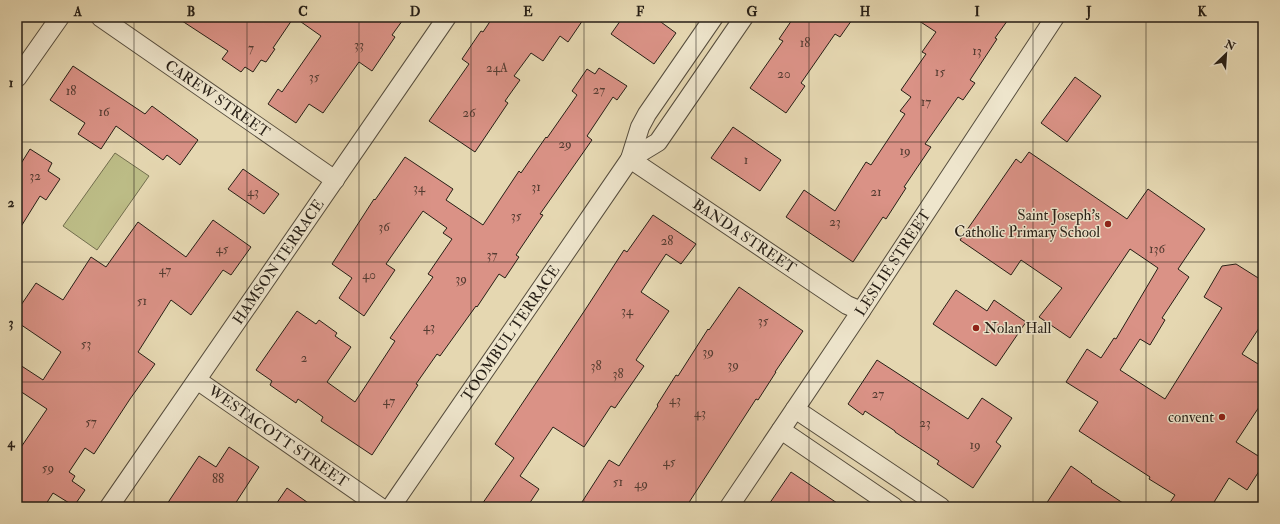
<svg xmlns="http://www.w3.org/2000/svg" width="1280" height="524" viewBox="0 0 1280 524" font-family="'IM FELL Double Pica',serif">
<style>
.green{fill:#bcbc86;stroke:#726e4e}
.building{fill:#da9286;stroke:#271f16}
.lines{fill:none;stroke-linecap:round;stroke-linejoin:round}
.street-casing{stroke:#564d3d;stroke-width:20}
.street{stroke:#eee5cc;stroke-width:18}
.grid{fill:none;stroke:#271f16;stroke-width:1;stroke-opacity:0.55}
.poi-dot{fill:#8f2418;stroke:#eee5cc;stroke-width:1.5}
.labels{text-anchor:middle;stroke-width:3;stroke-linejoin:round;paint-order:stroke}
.number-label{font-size:13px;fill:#543c32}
.street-label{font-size:15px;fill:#271f16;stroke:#eee5cc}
.poi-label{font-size:15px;fill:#271f16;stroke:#eee5cc;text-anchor:end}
.neatline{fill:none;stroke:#271f16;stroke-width:1.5}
.grid-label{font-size:13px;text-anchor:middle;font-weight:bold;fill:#271f16}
</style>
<rect width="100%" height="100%" fill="#e5d7b1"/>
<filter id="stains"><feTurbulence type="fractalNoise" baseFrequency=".005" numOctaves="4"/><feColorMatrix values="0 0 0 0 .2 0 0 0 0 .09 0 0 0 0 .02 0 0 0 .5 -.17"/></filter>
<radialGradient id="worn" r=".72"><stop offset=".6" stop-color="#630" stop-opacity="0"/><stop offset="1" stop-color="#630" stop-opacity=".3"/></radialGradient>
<!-- green -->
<path class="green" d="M115,153L149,176L97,250L63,226Z"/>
<!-- building -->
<path class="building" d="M176,17H294L273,48L275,49L266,62L261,60L253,72L245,67L241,72L222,59L228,51Z
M294,17H405L392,35L395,37L372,71L359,62L323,113L309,104L296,123L268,104L278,89L282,92L321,36Z
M493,17H585L568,42L560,36L543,61L531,53L514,76L520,80L505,101L508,103L475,152L429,121L469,64L462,59L481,31L483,32Z
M623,17H654L676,33L654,64L611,34Z
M794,17H854L840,37L835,34L801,83L805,86L786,113L750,88L783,41L779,39Z
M913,17H1010L995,38L997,39L970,80L975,83L963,100L958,97L925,144L931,147L904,187L906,188L886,219L883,217L853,262L786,217L804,190L835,211L866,162L871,165L905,114L900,111L911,97L901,90L926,54L922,52L936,32Z
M73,66L145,114L152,106L198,140L180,165L167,155L163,160L116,126L101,149L78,134L85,123L50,100Z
M599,68L627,86L617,100L613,97L587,136L592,140L540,214L543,215L516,255L519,257L505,278L499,274L477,307L476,306L440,356L437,354L416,384L418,385L372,455L321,421L323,417L298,399L296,403L270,385L272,381L256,370L297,311L316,324L319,320L337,333L335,336L351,347L327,382L355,402L395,341L390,338L433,277L428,274L452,239L443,233L447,228L423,211L386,264L395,270L364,316L339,298L352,278L332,264L374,199L375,200L405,157L453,189L446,200L483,225L519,171L521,173L546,137L547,138L577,95L572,91L587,69L595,74Z
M1075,77L1101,96L1067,142L1041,123Z
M733,127L781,160L760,191L711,158Z
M30,149L52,163L48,171L60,179L46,200L40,196L17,233V170Z
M1029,152L1127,219L1148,189L1205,229L1178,269L1189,277L1162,318L1165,320L1150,345L1140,339L1120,370L1165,399L1222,308L1204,297L1222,266L1236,264L1263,281V322L1242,354L1263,367V401L1236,442L1263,459V465L1247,490L1229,478L1211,507H1167L1175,495L1149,479L1150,477L1079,431L1098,402L1066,382L1087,349L1101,358L1114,338L1116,339L1158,268L1130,249L1070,338L1039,317L1062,288L1021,260L1011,275L960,240L1016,159L1021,163Z
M243,169L279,194L264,214L228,189Z
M653,215L696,244L681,264L666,254L641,292L669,311L636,360L644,366L615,408L611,406L584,447L553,427L520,476L539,489L527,507H480L514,458L495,444L585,310L624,250L627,252Z
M213,220L251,247L231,275L223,270L191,315L171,300L138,352L155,364L130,399L94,454L85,448L69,472L75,476L72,481L85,490L74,506L53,493L44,507H17V453L47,409L17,389V363L43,380L61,352L17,322V311L36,283L63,300L91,257L106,267L138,222L186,257Z
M739,287L803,331L775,372H776L758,400L756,399L686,507H590L582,502L609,460L619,466L658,406L657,405L676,375L678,376L708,329L709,330Z
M956,290L987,311L994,300L1026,322L996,366L933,324Z
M877,360L968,419L982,398L1012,418L996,442L1001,446L973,488L937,464L939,461L895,432V431L865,411L863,415L848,404Z
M229,447L259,467L233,507H165L199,456L216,467Z
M1071,466L1092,481L1091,482L1129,507H1044Z
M791,472L843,507H767Z
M287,488L314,507H274Z"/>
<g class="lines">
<!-- street casing -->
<g class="street-casing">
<g id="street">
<path id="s1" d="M100,17L335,180"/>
<path d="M17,78L60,17"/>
<path id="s2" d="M630,159L847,305L861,311"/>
<path d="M630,159L658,142L744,17"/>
<path id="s3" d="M197,380L380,507"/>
<path d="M795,409L941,507"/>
<path d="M781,430L894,507"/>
<path id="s4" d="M109,507L447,17"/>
<path id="s5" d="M391,507L630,159L640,127L647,114L714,17"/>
<path id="s6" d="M729,507L861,311L1055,17"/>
</g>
</g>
<!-- street -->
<use href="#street" class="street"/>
</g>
<!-- grid -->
<path class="grid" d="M134,17V507M247,17V507M359,17V507M471,17V507M584,17V507M696,17V507M809,17V507M921,17V507M1033,17V507M1146,17V507M17,142H1263M17,262H1263M17,382H1263"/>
<!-- markers -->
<g class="poi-dot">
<circle cx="1108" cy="224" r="4"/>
<circle cx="976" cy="328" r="4"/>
<circle cx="1222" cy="417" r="4"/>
</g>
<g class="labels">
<!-- number labels -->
<g class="number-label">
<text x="805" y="47">18</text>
<text x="359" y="49">33</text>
<text x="251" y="52">7</text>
<text x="977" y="55">13</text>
<text x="497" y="72">24A</text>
<text x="940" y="76">15</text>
<text x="784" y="78">20</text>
<text x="314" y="81">35</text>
<text x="599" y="94">27</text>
<text x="71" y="95">18</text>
<text x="926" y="106">17</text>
<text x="104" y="116">16</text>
<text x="469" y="117">26</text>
<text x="565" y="148">29</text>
<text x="905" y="155">19</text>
<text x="746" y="164">1</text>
<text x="35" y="180">32</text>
<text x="536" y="191">31</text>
<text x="419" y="192">34</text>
<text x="253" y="196">43</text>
<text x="876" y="196">21</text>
<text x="516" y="220">35</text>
<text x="835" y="226">23</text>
<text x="384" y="231">36</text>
<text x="667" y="245">28</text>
<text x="222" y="253">45</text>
<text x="1157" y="253">136</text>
<text x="492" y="259">37</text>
<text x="165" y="274">47</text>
<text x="369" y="279">40</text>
<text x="461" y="283">39</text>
<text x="142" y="305">51</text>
<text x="627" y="315">34</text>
<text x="763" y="325">35</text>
<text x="429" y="331">43</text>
<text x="86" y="348">53</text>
<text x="708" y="356">39</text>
<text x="304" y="362">2</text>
<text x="733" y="369">39</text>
<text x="596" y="370">38</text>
<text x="618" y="378">38</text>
<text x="878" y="398">27</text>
<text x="675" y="404">43</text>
<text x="389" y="405">47</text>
<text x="700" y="417">43</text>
<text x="91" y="426">57</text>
<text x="925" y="427">23</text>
<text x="975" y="449">19</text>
<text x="669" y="466">45</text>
<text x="48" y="472">59</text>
<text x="218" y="483">88</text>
<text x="618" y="486">51</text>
<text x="641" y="488">49</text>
</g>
<!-- street labels -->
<g class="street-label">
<text dy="5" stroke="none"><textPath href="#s1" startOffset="143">CAREW STREET</textPath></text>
<text dy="5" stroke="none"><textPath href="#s2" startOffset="138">BANDA STREET</textPath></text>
<text dy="5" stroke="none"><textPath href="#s4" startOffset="298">HAMSON TERRACE</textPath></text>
<text dy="5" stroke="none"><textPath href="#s6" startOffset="294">LESLIE STREET</textPath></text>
<text dy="5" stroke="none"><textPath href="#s5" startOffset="211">TOOMBUL TERRACE</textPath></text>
<text dy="5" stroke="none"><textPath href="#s3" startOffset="99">WESTACOTT STREET</textPath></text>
</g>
<!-- poi labels -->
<g class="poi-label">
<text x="1100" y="220">Saint Joseph's<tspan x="1100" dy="17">Catholic Primary School</tspan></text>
<text x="984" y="333" text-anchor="start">Nolan Hall</text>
<text x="1214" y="422">convent</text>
</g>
</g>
<!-- margin -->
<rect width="1280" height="524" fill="none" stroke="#e5d7b1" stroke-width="44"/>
<!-- north arrow -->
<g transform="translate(1226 54) rotate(25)" stroke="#eee5cc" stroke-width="3" paint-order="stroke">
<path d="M0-3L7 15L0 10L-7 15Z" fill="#271f16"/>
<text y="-6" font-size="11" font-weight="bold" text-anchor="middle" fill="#271f16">N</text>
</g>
<rect x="22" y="22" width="1236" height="480" class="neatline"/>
<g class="grid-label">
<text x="78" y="16">A</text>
<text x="191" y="16">B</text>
<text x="303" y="16">C</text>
<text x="415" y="16">D</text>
<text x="528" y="16">E</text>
<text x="640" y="16">F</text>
<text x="752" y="16">G</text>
<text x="865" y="16">H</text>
<text x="977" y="16">I</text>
<text x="1089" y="16">J</text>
<text x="1202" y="16">K</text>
<text x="11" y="87">1</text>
<text x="11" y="207">2</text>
<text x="11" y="327">3</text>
<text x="11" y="447">4</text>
</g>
<rect width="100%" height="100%" filter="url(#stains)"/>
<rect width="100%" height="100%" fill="url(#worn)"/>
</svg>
